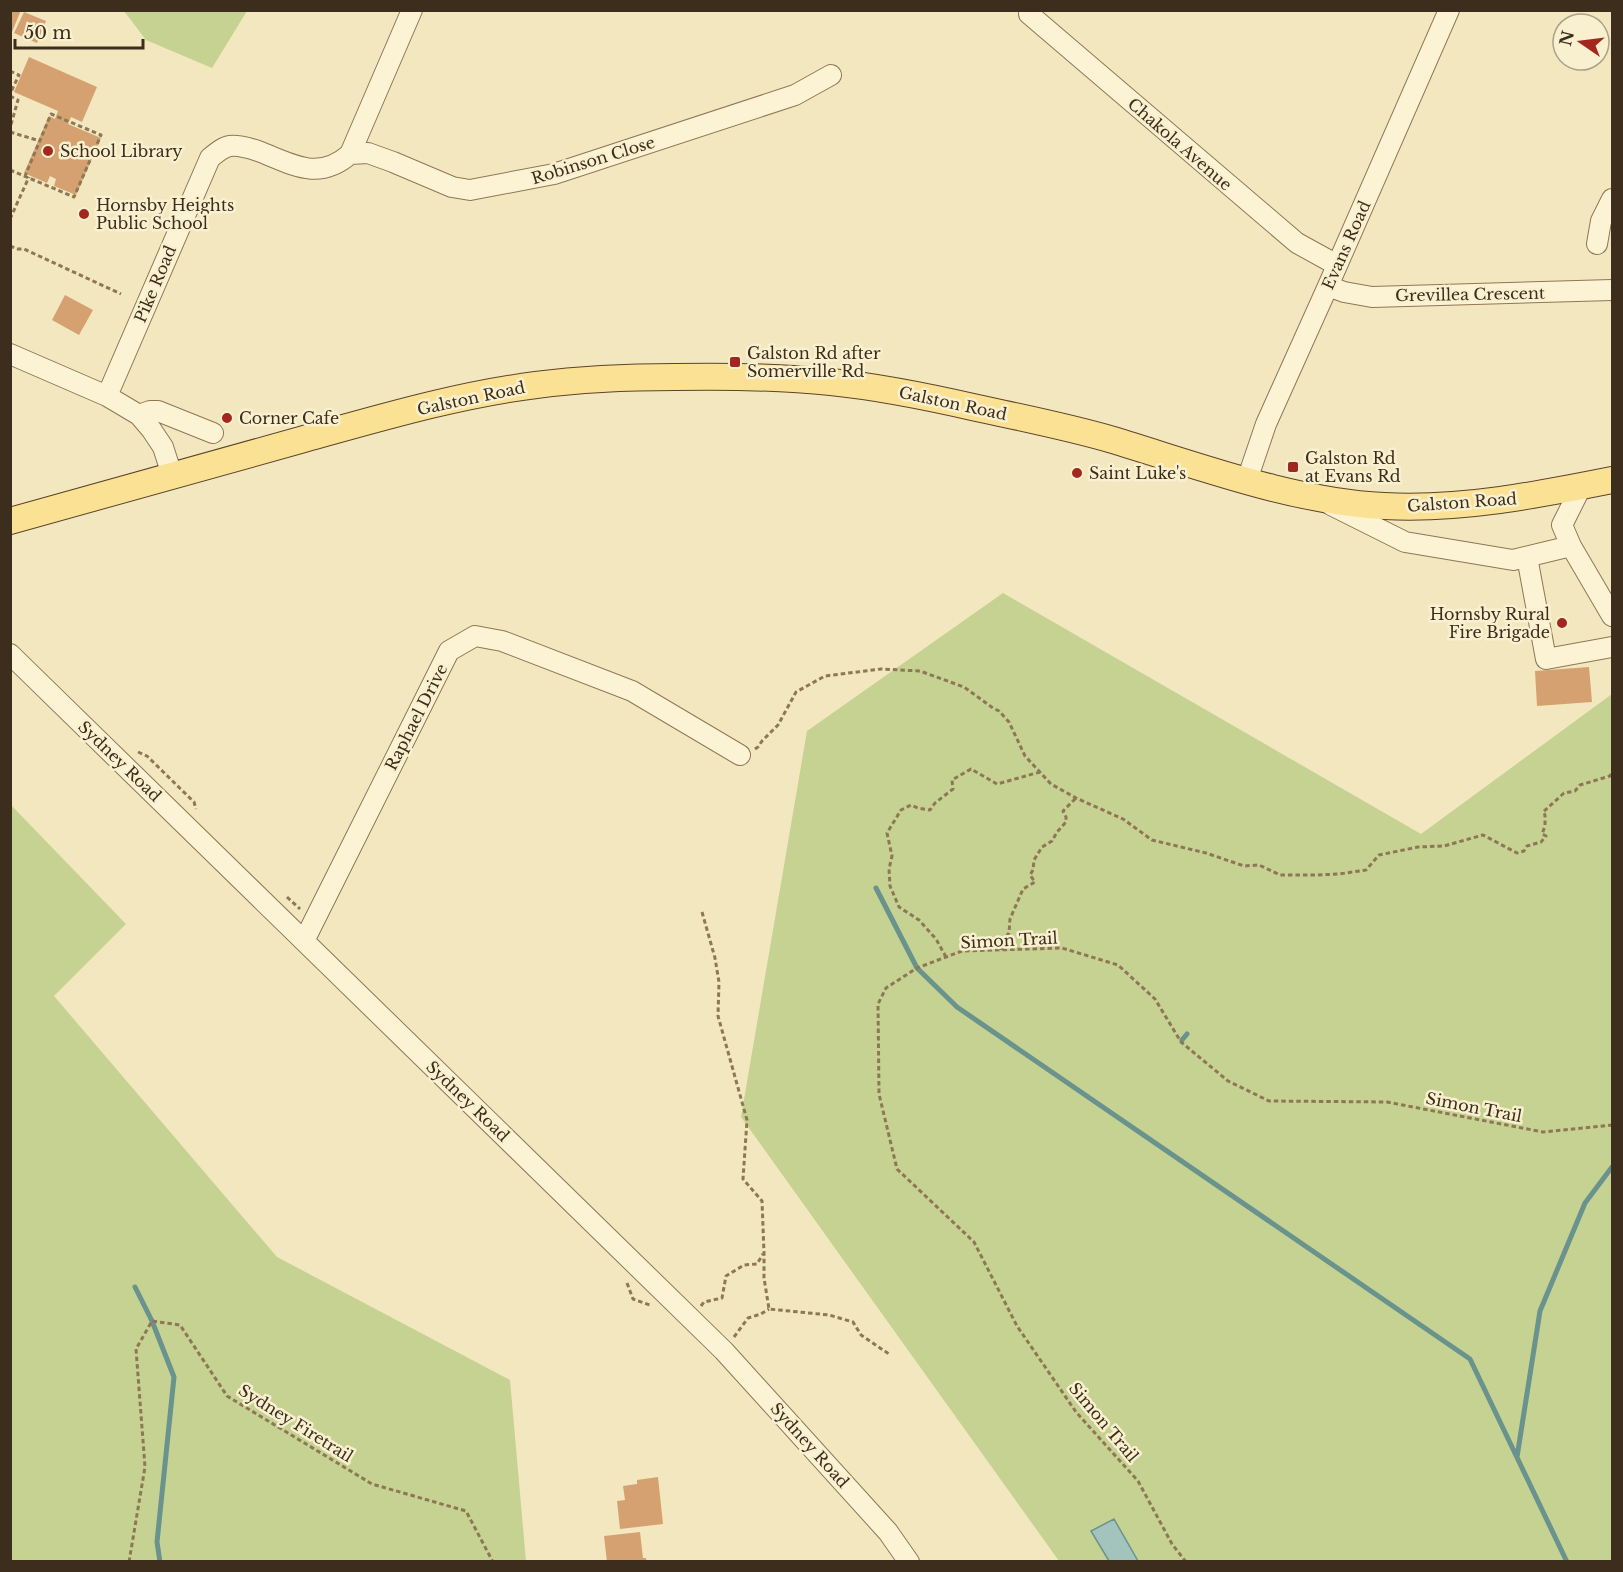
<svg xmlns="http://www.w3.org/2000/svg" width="1623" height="1572" viewBox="0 0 1623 1572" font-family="'Libre Baskerville',serif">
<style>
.green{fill:#c6d292}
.water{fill:#a3c4bd;stroke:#69938c;stroke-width:1.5}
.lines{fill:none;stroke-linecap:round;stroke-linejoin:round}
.stream{stroke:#69938c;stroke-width:5}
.building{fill:#d5a171}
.minor-casing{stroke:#8e7755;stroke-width:22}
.major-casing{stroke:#5b442a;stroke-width:28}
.path{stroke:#8e7755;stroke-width:3;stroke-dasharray:4.5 3;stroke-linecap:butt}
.minor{stroke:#fcf3d4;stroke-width:20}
.major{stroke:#fae193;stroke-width:26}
.poi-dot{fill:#a4271f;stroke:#f9f0d0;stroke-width:2}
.labels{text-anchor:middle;stroke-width:5;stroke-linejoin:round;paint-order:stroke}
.street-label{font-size:16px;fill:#3c2d1c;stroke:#f9f0d0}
.poi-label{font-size:16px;fill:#3c2d1c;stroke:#f9f0d0;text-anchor:start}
</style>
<rect width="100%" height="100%" fill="#f3e7bf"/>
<!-- green -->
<path class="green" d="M124,11H247L212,68L146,40Z
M1003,593L1421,834L1612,694V1561H1059L741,1117L807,731Z
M10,804L126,924L54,996L277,1257L510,1380L526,1561H11Z"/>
<!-- water -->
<path class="water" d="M1114,1519L1138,1561H1109L1091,1531Z"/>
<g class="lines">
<!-- stream -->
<path class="stream" d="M876,888L917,968L957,1007L1470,1359L1567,1562
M1182,1040L1187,1034
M135,1287L152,1321L174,1377L157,1542L160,1562
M1517,1457L1540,1311L1585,1203L1612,1167"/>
</g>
<!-- building -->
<path class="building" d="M10,10H21L12,32L10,31Z
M24,12L46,21L37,43L14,33Z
M29,57L97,87L82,122L71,117L68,124L101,138L76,195L54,186L56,179L50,176L47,183L24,173L49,116L55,119L58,111L14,92Z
M65,295L93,310L79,335L52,320Z
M1589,667L1592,702L1537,706L1535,671Z
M658,1477L663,1524L620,1529L617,1501L625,1500L623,1486L637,1484V1480Z
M640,1532L643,1558H646L647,1562H607L604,1536Z"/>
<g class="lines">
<!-- minor casing -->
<g class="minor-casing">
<path id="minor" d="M1029,14L1297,243L1337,265
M350,154L368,153L393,162L452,187L470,190L554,174L795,95L831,75
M1597,244L1601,221L1612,199
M1328,286L1344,292L1372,297L1612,290
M10,354L107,396L139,415L151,429L163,447L172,475
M107,396L210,158C216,153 223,147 230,146C239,145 249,148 258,151C292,164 318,182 350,154L412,10
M139,415L150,411H158L213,433
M1247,480L1266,424L1328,286L1449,10
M1331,505L1405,542L1513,560L1571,546L1562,525L1581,487
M1571,546L1612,616
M1527,557L1546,659L1612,647
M10,654L724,1351L888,1532L909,1562
M304,941L449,651L475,636L502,641L632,691L740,755"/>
</g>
<!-- major casing -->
<g class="major-casing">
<path id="major" d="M10,521C108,493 206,466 304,439C380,418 457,395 536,385C582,379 629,377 675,377C727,376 780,377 831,382C881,387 929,397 977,408C1023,418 1069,427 1113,440C1199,466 1295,502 1384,506C1462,510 1537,495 1612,480"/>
</g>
<!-- path -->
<path class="path" d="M10,71L19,75L10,94
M10,96L18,100L10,128
M10,132L40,141
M10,170L74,197L101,135L51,114L25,176
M10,219L29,177
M10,246L18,249H24L121,294
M755,749L758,747L762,741L778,725L796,692L825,676L881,669L920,671L964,687L993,708L999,711L1009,722L1025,756L1051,784L1076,798L1123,819L1152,840L1206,853L1244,866L1259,865L1280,875H1316L1339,874L1366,870L1379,855L1418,847L1444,846L1483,835L1517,853L1524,851L1527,846L1541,842L1546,836L1542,834L1545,826V815L1543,812L1564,793L1575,791L1580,785L1610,776L1612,772
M138,752L147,756L194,802L196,809
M287,897L300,909
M702,912L715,958L719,982L718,1016L747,1120L743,1179L762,1201L764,1253V1278L769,1309L829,1315L853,1322L861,1335L889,1354
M1001,950L1002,942L1009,933L1010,919L1023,889L1035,882L1030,875L1033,870L1034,860L1042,847L1052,841L1057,832L1066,822V817L1063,811L1076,798
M946,957L936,939L919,920L899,907L890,886L889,869L892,856L887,833L901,810L911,805L918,808L930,810L935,803L953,789L952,780L971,769L997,784L1040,772
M627,1283L633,1299L650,1305
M701,1306L704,1302L722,1298L726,1276L744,1265L757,1264L763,1254
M734,1337L748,1318L761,1314L769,1309
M129,1562L145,1467L136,1349L152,1321L180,1325L227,1396L372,1484L466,1511L493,1562
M1186,1562L1172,1544L1138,1481L1076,1412L1017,1326L974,1242L897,1169L879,1094L878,1004L886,988L917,968L962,951L1062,948L1118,965L1155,999L1181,1042L1228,1081L1269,1101L1387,1102L1543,1132L1612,1125"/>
<!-- minor -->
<use href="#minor" class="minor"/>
<!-- major -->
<use href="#major" class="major"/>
</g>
<!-- markers -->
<g class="poi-dot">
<circle cx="48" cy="151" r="6"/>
<circle cx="84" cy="214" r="6"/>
<rect x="729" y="356" width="12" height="12" rx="3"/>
<circle cx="227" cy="418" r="6"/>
<rect x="1287" y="461" width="12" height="12" rx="3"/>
<circle cx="1077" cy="473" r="6"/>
<circle cx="1562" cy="623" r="6"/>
</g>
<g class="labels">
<!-- street labels -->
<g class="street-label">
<text transform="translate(1180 144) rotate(41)" y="6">Chakola Avenue</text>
<text transform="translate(593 160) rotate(-17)" y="6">Robinson Close</text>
<text transform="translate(1346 245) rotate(-66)" y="6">Evans Road</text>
<text transform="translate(155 284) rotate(-67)" y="6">Pike Road</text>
<text transform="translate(1470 294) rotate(-1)" y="6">Grevillea Crescent</text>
<text transform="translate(471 398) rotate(-12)" y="6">Galston Road</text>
<text transform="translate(953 403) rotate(12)" y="6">Galston Road</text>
<text transform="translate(1462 502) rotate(-4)" y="6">Galston Road</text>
<text transform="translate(416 717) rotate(-63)" y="6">Raphael Drive</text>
<text transform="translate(120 761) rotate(44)" y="6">Sydney Road</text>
<text transform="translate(1009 940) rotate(-3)" y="6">Simon Trail</text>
<text transform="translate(468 1101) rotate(44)" y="6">Sydney Road</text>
<text transform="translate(1474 1107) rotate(11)" y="6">Simon Trail</text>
<text transform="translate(1104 1422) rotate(50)" y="6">Simon Trail</text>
<text transform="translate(296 1423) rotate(32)" y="6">Sydney Firetrail</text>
<text transform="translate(810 1445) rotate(48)" y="6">Sydney Road</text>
</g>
<!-- poi labels -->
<g class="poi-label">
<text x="60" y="157">School Library</text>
<text x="96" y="211">Hornsby Heights<tspan x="96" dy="18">Public School</tspan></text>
<text x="747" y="359">Galston Rd after<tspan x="747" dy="18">Somerville Rd</tspan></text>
<text x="239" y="424">Corner Cafe</text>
<text x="1305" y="464">Galston Rd<tspan x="1305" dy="18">at Evans Rd</tspan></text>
<text x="1089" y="479">Saint Luke's</text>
<text x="1550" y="620" text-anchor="end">Hornsby Rural<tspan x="1550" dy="18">Fire Brigade</tspan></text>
</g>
</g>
<!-- border -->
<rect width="1623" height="1572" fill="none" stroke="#3c2d1c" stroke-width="24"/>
<!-- north arrow -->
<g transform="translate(1581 42) rotate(284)"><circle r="28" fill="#f9f0d0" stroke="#ada288" stroke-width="1.5"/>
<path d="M0-4.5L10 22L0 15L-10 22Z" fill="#a4271f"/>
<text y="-9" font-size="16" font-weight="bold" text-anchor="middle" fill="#3c2d1c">N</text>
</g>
<!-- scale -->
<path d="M15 39v9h128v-9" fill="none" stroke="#3c2d1c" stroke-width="3"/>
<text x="24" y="39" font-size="18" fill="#3c2d1c" stroke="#f9f0d0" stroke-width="4.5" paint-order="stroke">50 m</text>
</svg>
